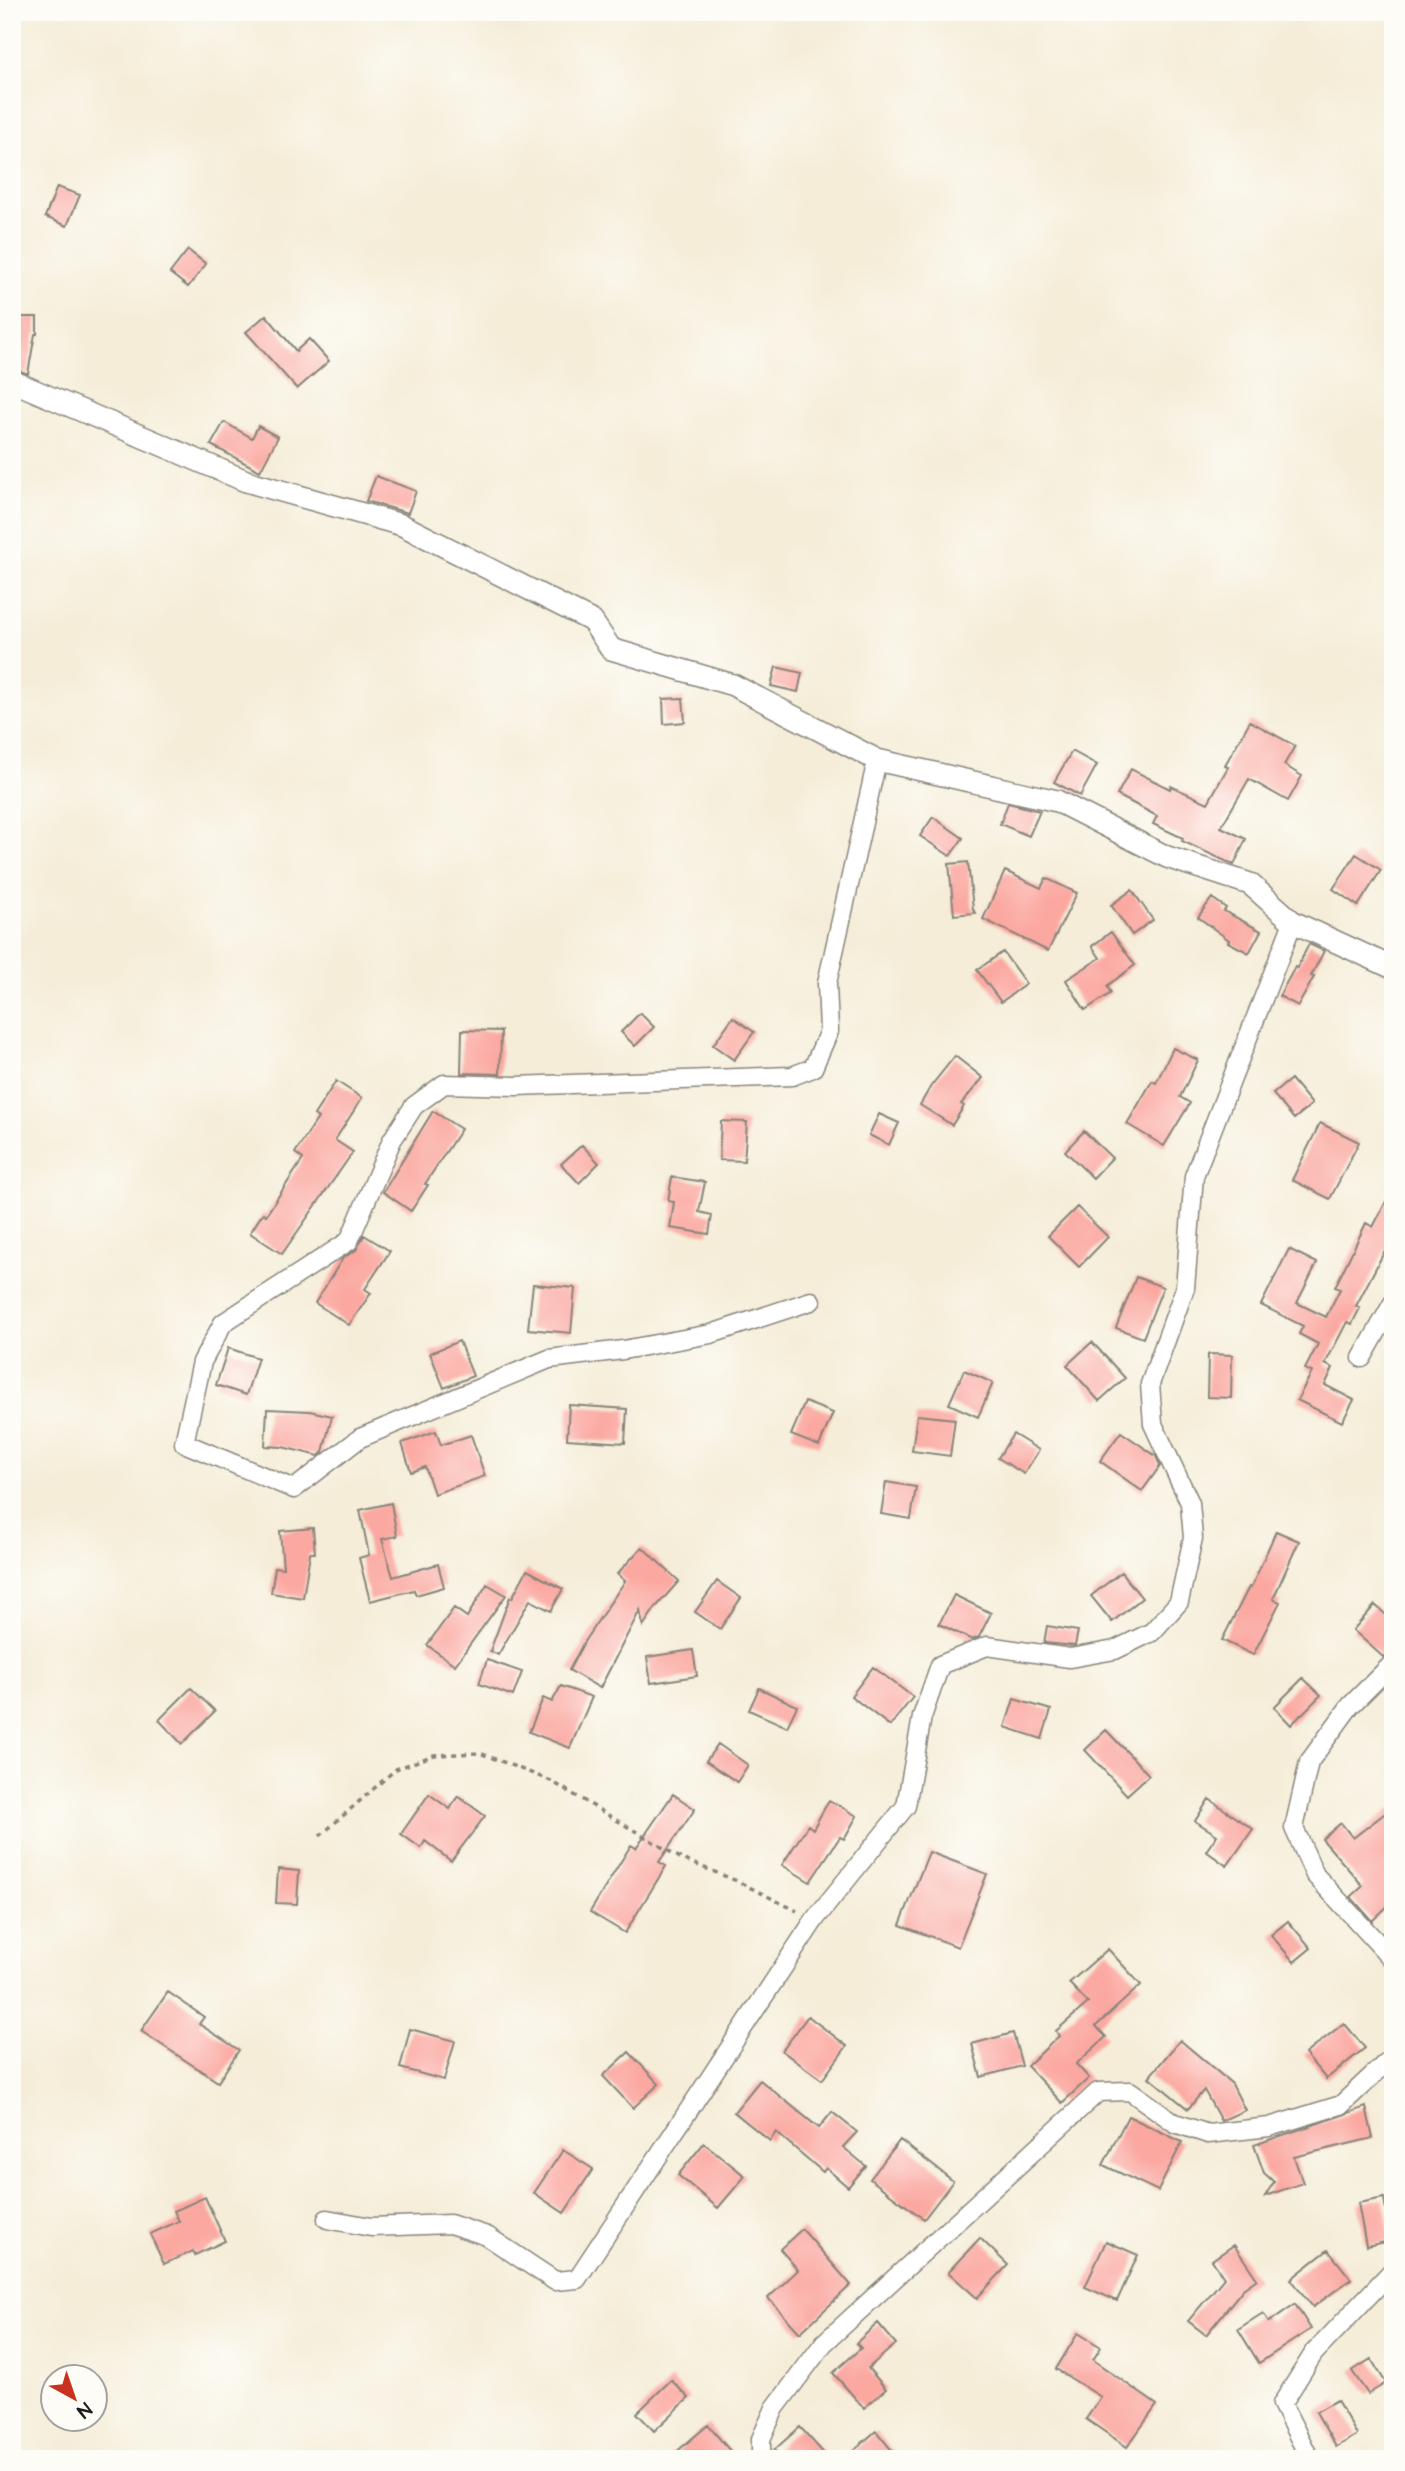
<svg xmlns="http://www.w3.org/2000/svg" width="1405" height="2471" viewBox="0 0 1405 2471" font-family="'Architects Daughter',sans-serif">
<style>
.building{fill:#fba8a1}
.lines{fill:none;stroke-linecap:round;stroke-linejoin:round}
.minor-casing{stroke:#88847a;stroke-width:21}
.tertiary-casing{stroke:#88847a;stroke-width:24}
.path{stroke:#88847a;stroke-width:3.5;stroke-dasharray:5 5;stroke-linecap:butt}
.minor{stroke:#fff;stroke-width:18}
.tertiary{stroke:#fff;stroke-width:21}
</style>
<rect width="100%" height="100%" fill="#fdfcf7"/>
<filter id="ink" filterUnits="userSpaceOnUse"><feTurbulence type="fractalNoise" baseFrequency=".0143" numOctaves="2"/><feDisplacementMap in="SourceGraphic" scale="14" xChannelSelector="R" yChannelSelector="G"/><feConvolveMatrix kernelMatrix="1 2 1 2 8 2 1 2 1" color-interpolation-filters="sRGB"/></filter>
<filter id="wash" filterUnits="userSpaceOnUse"><feTurbulence type="fractalNoise" baseFrequency=".00686" numOctaves="4" result="noise"/><feDisplacementMap in="SourceGraphic" scale="28" xChannelSelector="R" yChannelSelector="G"/><feGaussianBlur stdDeviation="1.57" result="paint"/><feColorMatrix in="noise" values="0 0 0 0 0 0 0 0 0 0 0 0 0 0 0 0 0 1.4 0 .05"/><feComposite in="paint" operator="in"/></filter>
<g filter="url(#wash)">
<rect width="100%" height="100%" fill="#f5edd8"/>
<g id="blocks">
<!-- building -->
<path class="building" d="M57,187L80,195L67,226L45,217Z
M188,250L206,264L188,287L170,273Z
M266,315L296,351L309,339L329,361L297,389L246,332Z
M13,317H37V334H35L28,374L12,368Z
M224,422L252,438L258,426L278,437L260,471L211,445Z
M376,476L416,491L408,513L366,501Z
M776,667L802,673L798,692L771,686Z
M683,698L685,722L664,724L663,699Z
M1250,721L1295,746L1284,765L1302,776L1288,801L1249,779L1221,827L1246,839L1234,865L1182,841L1183,838L1153,824L1157,816L1117,795L1131,769L1170,789L1171,786L1208,803L1228,767L1225,765Z
M1072,751L1097,765L1080,796L1054,782Z
M1008,803L1040,811L1029,836L1000,824Z
M933,817L963,838L950,856L920,836Z
M1356,854L1381,870L1358,906L1333,889Z
M968,862L973,909L975,913L954,915L949,864Z
M1005,871L1041,888L1046,878L1077,893L1048,951L983,919Z
M1132,890L1153,920L1132,935L1111,905Z
M1212,898L1226,908L1224,911L1261,931L1249,953L1228,942L1229,940L1198,917Z
M1111,932L1135,965L1107,986L1111,993L1085,1010L1066,980L1100,958L1092,946Z
M1309,944L1324,951L1311,976L1314,977L1298,1006L1279,996L1295,967L1297,968Z
M1003,952L1026,984L1001,1002L977,970Z
M640,1013L654,1027L635,1046L621,1032Z
M733,1017L754,1032L734,1060L713,1045Z
M462,1030L501,1031L500,1074L461,1073Z
M1173,1048L1198,1060L1180,1097L1190,1103L1164,1146L1127,1124L1152,1081L1156,1083Z
M955,1056L983,1078L961,1104L964,1106L952,1125L920,1105L931,1086Z
M1291,1079L1312,1104L1294,1119L1273,1094Z
M336,1081L362,1098L335,1140L353,1152L282,1254L250,1233L263,1213L266,1215L303,1159L295,1153L318,1118L314,1115Z
M433,1111L461,1129L425,1184L428,1185L411,1211L383,1192Z
M879,1114L899,1123L889,1145L869,1135Z
M721,1121L747,1122L744,1161L719,1160Z
M1320,1123L1359,1142L1330,1199L1292,1180Z
M1084,1131L1112,1158L1093,1178L1065,1151Z
M582,1145L599,1163L579,1183L561,1164Z
M672,1177L705,1182L699,1212L712,1215L709,1234L670,1228L674,1202L668,1201Z
M1393,1188V1235L1356,1306L1360,1308L1352,1324L1347,1322L1325,1364L1333,1368L1325,1385L1354,1400L1342,1422L1297,1400L1312,1372L1305,1369L1318,1344L1299,1334L1303,1326L1261,1305L1289,1249L1317,1263L1297,1303L1326,1317L1340,1289L1335,1287L1366,1223L1373,1227Z
M1077,1207L1108,1237L1079,1267L1048,1236Z
M364,1235L390,1251L365,1289L371,1293L349,1325L315,1303L343,1258L356,1250Z
M1136,1277L1163,1287L1143,1338L1116,1328Z
M533,1284L575,1288L571,1333L528,1329Z
M459,1341L473,1376L444,1388L430,1353Z
M1092,1342L1125,1378L1099,1401L1067,1365Z
M228,1348L258,1358L246,1395L216,1385Z
M1208,1354L1232,1355L1231,1398L1207,1397Z
M964,1370L993,1383L978,1417L949,1404Z
M805,1402L833,1413L819,1446L791,1435Z
M569,1405L627,1409L625,1443L567,1439Z
M267,1409L310,1411L332,1416L323,1452L319,1456L282,1447L265,1446Z
M917,1415L955,1419L950,1456L912,1451Z
M436,1431L441,1445L471,1435L485,1476L434,1494L425,1467L411,1472L402,1443Z
M1121,1432L1156,1456L1160,1466L1142,1491L1100,1461Z
M1013,1434L1039,1450L1024,1474L998,1458Z
M886,1482L916,1487L911,1519L881,1514Z
M391,1503L397,1536L382,1539L393,1577L438,1564L444,1587L416,1595L414,1590L370,1601L359,1558L369,1555L360,1510Z
M313,1528L315,1553H310L303,1598L271,1593L275,1567L283,1568L280,1531Z
M1276,1531L1299,1541L1273,1599L1280,1602L1253,1655L1222,1640L1249,1587L1251,1588Z
M642,1547L679,1581L656,1607L643,1626L640,1610L600,1688L569,1670L585,1640L625,1581L617,1574Z
M527,1570L563,1589L551,1611L530,1600L498,1655L490,1651L510,1597L512,1598Z
M1121,1572L1142,1598L1112,1622L1091,1596Z
M717,1581L741,1598L720,1629L695,1612Z
M487,1584L506,1595L455,1665L427,1645L454,1608L467,1617Z
M954,1595L991,1613L979,1637L972,1640L939,1624Z
M1375,1605L1393,1621V1650L1383,1657L1353,1630Z
M1047,1626L1078,1631L1075,1646L1044,1643Z
M693,1650L697,1676L651,1683L647,1657Z
M487,1660L522,1672L513,1696L479,1684Z
M873,1667L913,1697L890,1726L851,1696Z
M1303,1678L1321,1695L1291,1725L1274,1707Z
M561,1686L592,1697L570,1748L529,1732L543,1698L552,1702Z
M191,1688L215,1711L182,1744L159,1720Z
M759,1688L797,1706L787,1727L749,1710Z
M1014,1699L1051,1710L1042,1739L1005,1727Z
M1106,1730L1149,1775L1127,1795L1085,1750Z
M718,1744L748,1765L737,1782L706,1761Z
M429,1794L450,1809L458,1796L485,1816L451,1861L425,1841L421,1848L401,1834Z
M673,1794L695,1809L659,1862L666,1866L625,1933L590,1912L631,1845L636,1848Z
M1209,1799L1253,1829L1227,1866L1206,1851L1217,1835L1195,1821Z
M829,1800L857,1816L844,1839L840,1837L810,1882L782,1865L808,1825L813,1829Z
M1393,1807V1901L1372,1921L1351,1897L1363,1886L1322,1839L1341,1823L1353,1838Z
M929,1852L987,1874L958,1947L900,1925Z
M278,1869L299,1871L297,1904L276,1903Z
M1288,1921L1311,1948L1294,1962L1271,1935Z
M1108,1949L1141,1985L1096,2026L1106,2037L1076,2064L1089,2078L1062,2103L1027,2066L1059,2036L1056,2031L1088,2003L1069,1983Z
M168,1992L204,2017L199,2024L239,2050L218,2082L141,2031Z
M808,2016L847,2046L822,2080L782,2051Z
M1344,2023L1365,2048L1326,2079L1305,2054Z
M410,2029L455,2041L444,2080L400,2068Z
M1013,2033L1022,2066L981,2077L972,2044Z
M1180,2040L1232,2084L1245,2110L1221,2121L1204,2090L1188,2109L1149,2077Z
M629,2052L659,2084L633,2108L603,2076Z
M760,2080L819,2128L832,2112L857,2132L843,2147L866,2166L848,2187L826,2168L823,2172L776,2132L770,2141L734,2112Z
M1366,2107L1373,2138L1294,2157L1303,2183L1265,2196L1274,2182L1264,2173L1254,2145Z
M1128,2116L1182,2142L1158,2191L1103,2165Z
M900,2140L953,2181L924,2219L870,2179Z
M704,2143L745,2176L718,2208L678,2175Z
M563,2150L593,2169L564,2213L534,2193Z
M205,2197L225,2241L195,2255L193,2251L164,2264L150,2234L179,2221L174,2211Z
M1384,2198L1391,2241L1366,2246L1358,2203Z
M802,2229L851,2285L800,2333L768,2298L798,2270L780,2249Z
M980,2238L1008,2265L977,2298L948,2272Z
M1106,2241L1138,2255L1117,2301L1085,2287Z
M1234,2245L1257,2279L1243,2289L1206,2335L1188,2321L1224,2278L1212,2260Z
M1328,2250L1351,2279L1313,2307L1291,2279Z
M1295,2304L1311,2329L1259,2363L1238,2329L1263,2313L1269,2322Z
M878,2323L896,2344L868,2368L886,2389L864,2408L833,2373L861,2348L856,2343Z
M1078,2333L1101,2347L1093,2360L1157,2405L1127,2447L1086,2419L1101,2397L1056,2369Z
M1371,2359L1386,2383L1368,2394L1352,2371Z
M671,2380L689,2398L654,2431L637,2413Z
M1337,2400L1357,2435L1336,2447L1316,2412Z
M708,2425L737,2459H668Z
M800,2427L829,2459H782L774,2450Z
M876,2431L899,2459H861L854,2450Z"/>
</g>
</g>
<g filter="url(#ink)">
<use href="#blocks" fill-opacity="0" stroke="#88847a" stroke-width="2"/>
<g class="lines">
<!-- minor casing -->
<g class="minor-casing">
<path id="minor" d="M811,1301L711,1334L623,1350L549,1359L360,1438L294,1489L184,1443L202,1362L223,1323L349,1241L392,1140L414,1106L444,1084L516,1086L792,1076L813,1068L829,1031L827,983L877,760
M1362,1358L1393,1303
M1393,1663L1350,1706L1309,1762L1294,1828L1315,1875L1393,1960
M327,2219L371,2227L450,2224L487,2236L555,2281L577,2279L815,1919L906,1806L922,1717L940,1665L987,1646L1070,1658L1115,1650L1152,1632L1179,1602L1193,1538L1190,1503L1153,1424L1150,1384L1185,1288L1194,1176L1293,922
M761,2459V2439L775,2408L824,2343L1098,2092L1130,2091L1175,2123L1208,2134L1269,2127L1341,2105L1391,2058
M1310,2459L1282,2404L1314,2353L1393,2270"/>
</g>
<!-- tertiary casing -->
<g class="tertiary-casing">
<path id="tertiary" d="M12,381L246,481L402,525L592,621L611,649L733,685L877,760L1057,801L1167,857L1250,884L1293,922L1393,968"/>
</g>
<!-- path -->
<path class="path" d="M320,1836L396,1769L434,1755L480,1753L551,1781L682,1859L737,1881L797,1911"/>
<!-- minor -->
<use href="#minor" class="minor"/>
<!-- tertiary -->
<use href="#tertiary" class="tertiary"/>
</g>
</g>
<!-- margin -->
<rect width="1405" height="2471" fill="none" stroke="#fdfcf7" stroke-width="42"/>
<!-- north arrow -->
<g transform="translate(74 2398) rotate(140)"><circle r="33" fill="#fdfcf7" stroke="#a3a29f" stroke-width="2"/>
<path d="M0-5L12 26L0 18L-12 26Z" fill="#c8321e"/>
<text y="-10" font-size="19" font-weight="bold" text-anchor="middle" fill="#1c1c1c">N</text>
</g>
</svg>
